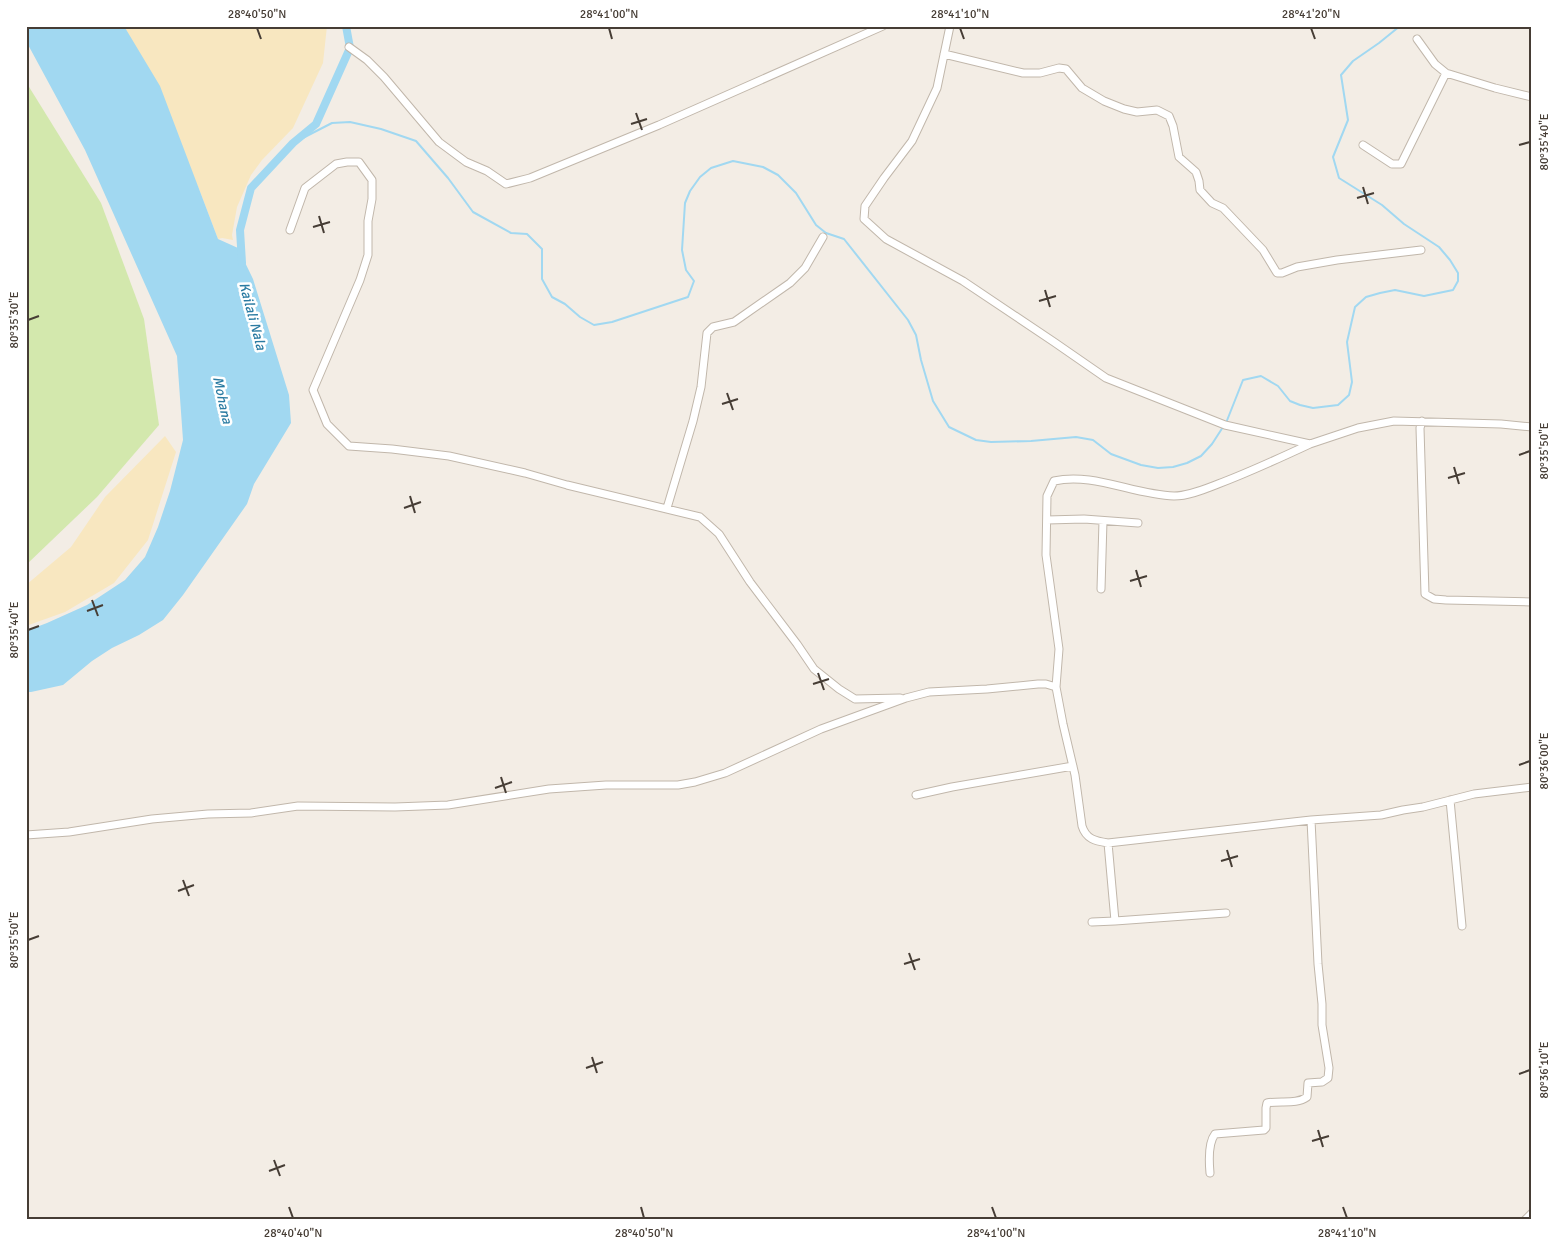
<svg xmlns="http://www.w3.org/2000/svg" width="1558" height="1246" viewBox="0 0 1558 1246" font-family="Signika,sans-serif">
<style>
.green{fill:#d3e8ad}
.sand{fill:#f8e7c0}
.water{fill:#a1d8f1}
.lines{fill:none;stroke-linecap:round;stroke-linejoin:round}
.stream{stroke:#a1d8f1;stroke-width:2}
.canal{stroke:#a1d8f1;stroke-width:8}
.minor-casing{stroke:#c1b7ab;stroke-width:9}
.minor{stroke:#fff;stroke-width:7}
.ticks{fill:none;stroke:#463d35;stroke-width:2}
.labels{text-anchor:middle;stroke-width:5;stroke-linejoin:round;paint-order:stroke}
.water-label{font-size:14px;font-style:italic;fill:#2a7ba2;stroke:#fff}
.neatline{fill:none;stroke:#463d35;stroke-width:2}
.ticks-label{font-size:12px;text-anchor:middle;fill:#463d35}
</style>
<rect width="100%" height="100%" fill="#f3ede5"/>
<!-- green -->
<path class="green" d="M26,82L101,203L144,319L159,425L97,497L26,565Z"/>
<!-- sand -->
<path class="sand" d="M124,26H327L323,63L293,128L262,160L251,175L237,207L232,235L233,240L222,238L218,239L199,189Z
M165,436L176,452L148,540L114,583L65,612L26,626V585L71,547L105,497Z"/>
<!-- water -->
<path class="water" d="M26,26H124L160,86L218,239L238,248L253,279L289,395L291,423L254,484L247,504L183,595L163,620L139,635L112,648L92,661L63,685L31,692H26V631L47,623L87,605L125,580L145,557L158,527L170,491L183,440L177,356L85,150L26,41Z"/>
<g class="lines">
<!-- stream -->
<path class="stream" d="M293,143L332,123L350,122L381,129L416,141L448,178L473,212L511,233L527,234L542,249V279L552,297L565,304L580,317L594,325L612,322L688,297L694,281L686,270L682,250L685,203L690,191L700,177L711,168L733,161L763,167L778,175L796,193L816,225L826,233L844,239L908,320L916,335L921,360L933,401L949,427L976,440L991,442L1031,441L1076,437L1093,440L1111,454L1141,465L1158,468L1173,467L1187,463L1201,456L1212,444L1223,427
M1226,423L1243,380L1261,376L1278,386L1290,401L1300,405L1313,408L1338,405L1349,395L1352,382L1347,342L1355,307L1366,297L1380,293L1395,290L1424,296L1453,290L1458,281V273L1450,260L1439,247L1404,224L1382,205L1339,178L1333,157L1348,120L1341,75L1353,61L1379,43L1400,26"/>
<!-- canal -->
<path class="canal" d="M242,263L240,230L251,188L293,143L316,124L350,48L346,26"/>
<!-- minor casing -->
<g class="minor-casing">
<path id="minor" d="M950,26L937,88L912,141L884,178L865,206L864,219L886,239L963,281L1054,342L1106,378L1225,425L1310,444L1358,428L1394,421L1501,424L1532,427
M1417,39L1435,64L1446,73L1495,88L1532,97
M349,47L367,60L384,77L439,142L466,162L487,171L506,184L530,178L659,125L883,26
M944,54L1023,73H1040L1059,68L1066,69L1082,88L1104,101L1124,109L1137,112L1157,110L1169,116L1173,126L1179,157L1196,172L1199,181L1200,190L1212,203L1223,208L1263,250L1277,273H1282L1297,267L1337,260L1421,250
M1363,145L1392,164H1401L1446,73
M290,230L305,188L336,164L347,162H359L372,180V199L368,221V255L360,280L313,390L327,424L349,446L392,449L449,456L525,473L567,485L700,517L719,534L750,582L797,644L814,669L839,689L855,699L900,698
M1422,421L1420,428L1425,594L1434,599L1446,600L1532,602
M667,508L693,421L701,387L707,333L713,327L734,322L790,283L805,268L823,237
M1047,520L1084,519L1138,523
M1101,589L1103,521
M1056,687L1059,649L1046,555L1047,496L1054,481C1093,472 1134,495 1174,496C1189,496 1205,489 1218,484C1250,472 1280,458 1310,444
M916,795L952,787L1073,766
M1450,800L1462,926
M26,835L69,832L152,819L208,814L251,813L298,806L395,807L448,805L549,789L606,785H678L695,782L725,773L821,729L906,698L929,692L987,689L1038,684H1046L1056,687L1063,724L1075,775L1082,826C1086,839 1095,841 1108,843L1311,820L1381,815L1403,810L1423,807L1474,794L1532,787
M1108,843L1115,921L1226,913
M1092,922L1115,921
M1210,1173C1209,1162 1208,1143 1215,1134L1264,1130L1266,1128V1108L1267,1103C1280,1100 1296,1105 1307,1097L1308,1083L1322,1082L1328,1078L1329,1068L1322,1025V1004L1318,964L1311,820
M1525,1220L1532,1213"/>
</g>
<!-- minor -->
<use href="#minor" class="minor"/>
</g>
<!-- ticks -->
<path class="ticks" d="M257,28L261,39M609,28L612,39M960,28L964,39M1311,28L1315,39M636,113L642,130M631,124L647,119M1519,145L1530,142M1363,187L1368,204M1357,198L1374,193M319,216L324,233M313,227L330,222M1045,290L1050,307M1039,301L1056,296M28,320L39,316M727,393L733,410M722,404L738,399M1519,455L1530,451M1454,467L1459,484M1448,478L1465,473M410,496L415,513M404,508L421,502M1136,570L1141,587M1130,581L1147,576M92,600L98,616M87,611L103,605M28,630L39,626M818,673L824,690M813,684L829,679M1519,765L1530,761M501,777L506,793M495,788L512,782M1227,850L1232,867M1221,861L1238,856M183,880L189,896M178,891L194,885M28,940L39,936M909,953L915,970M904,964L920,959M592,1057L597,1073M586,1068L603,1062M1519,1074L1530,1070M1318,1130L1323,1147M1312,1141L1329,1136M274,1160L280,1176M269,1171L285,1165M289,1207L293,1218M641,1207L644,1218M992,1207L996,1218M1343,1207L1347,1218"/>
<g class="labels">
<!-- water labels -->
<g class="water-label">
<text transform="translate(253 316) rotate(75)" y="5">Kailali Nala</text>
<text transform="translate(223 400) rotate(78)" y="5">Mohana</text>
</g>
</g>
<!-- border -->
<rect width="1558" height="1246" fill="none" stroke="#ffffff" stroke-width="55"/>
<rect x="28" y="28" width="1502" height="1190" class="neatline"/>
<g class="ticks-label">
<text x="257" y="18">28°40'50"N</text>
<text x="609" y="18">28°41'00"N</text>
<text x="960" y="18">28°41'10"N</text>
<text x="1311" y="18">28°41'20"N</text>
<text transform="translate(1544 142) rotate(-90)" y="4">80°35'40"E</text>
<text transform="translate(14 320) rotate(-90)" y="4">80°35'30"E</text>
<text transform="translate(1544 451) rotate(-90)" y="4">80°35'50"E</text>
<text transform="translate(14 630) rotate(-90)" y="4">80°35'40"E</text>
<text transform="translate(1544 761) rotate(-90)" y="4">80°36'00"E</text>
<text transform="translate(14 940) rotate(-90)" y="4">80°35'50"E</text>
<text transform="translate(1544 1070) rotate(-90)" y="4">80°36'10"E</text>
<text x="293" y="1237">28°40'40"N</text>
<text x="644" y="1237">28°40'50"N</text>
<text x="996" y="1237">28°41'00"N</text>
<text x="1347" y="1237">28°41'10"N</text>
</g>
</svg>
